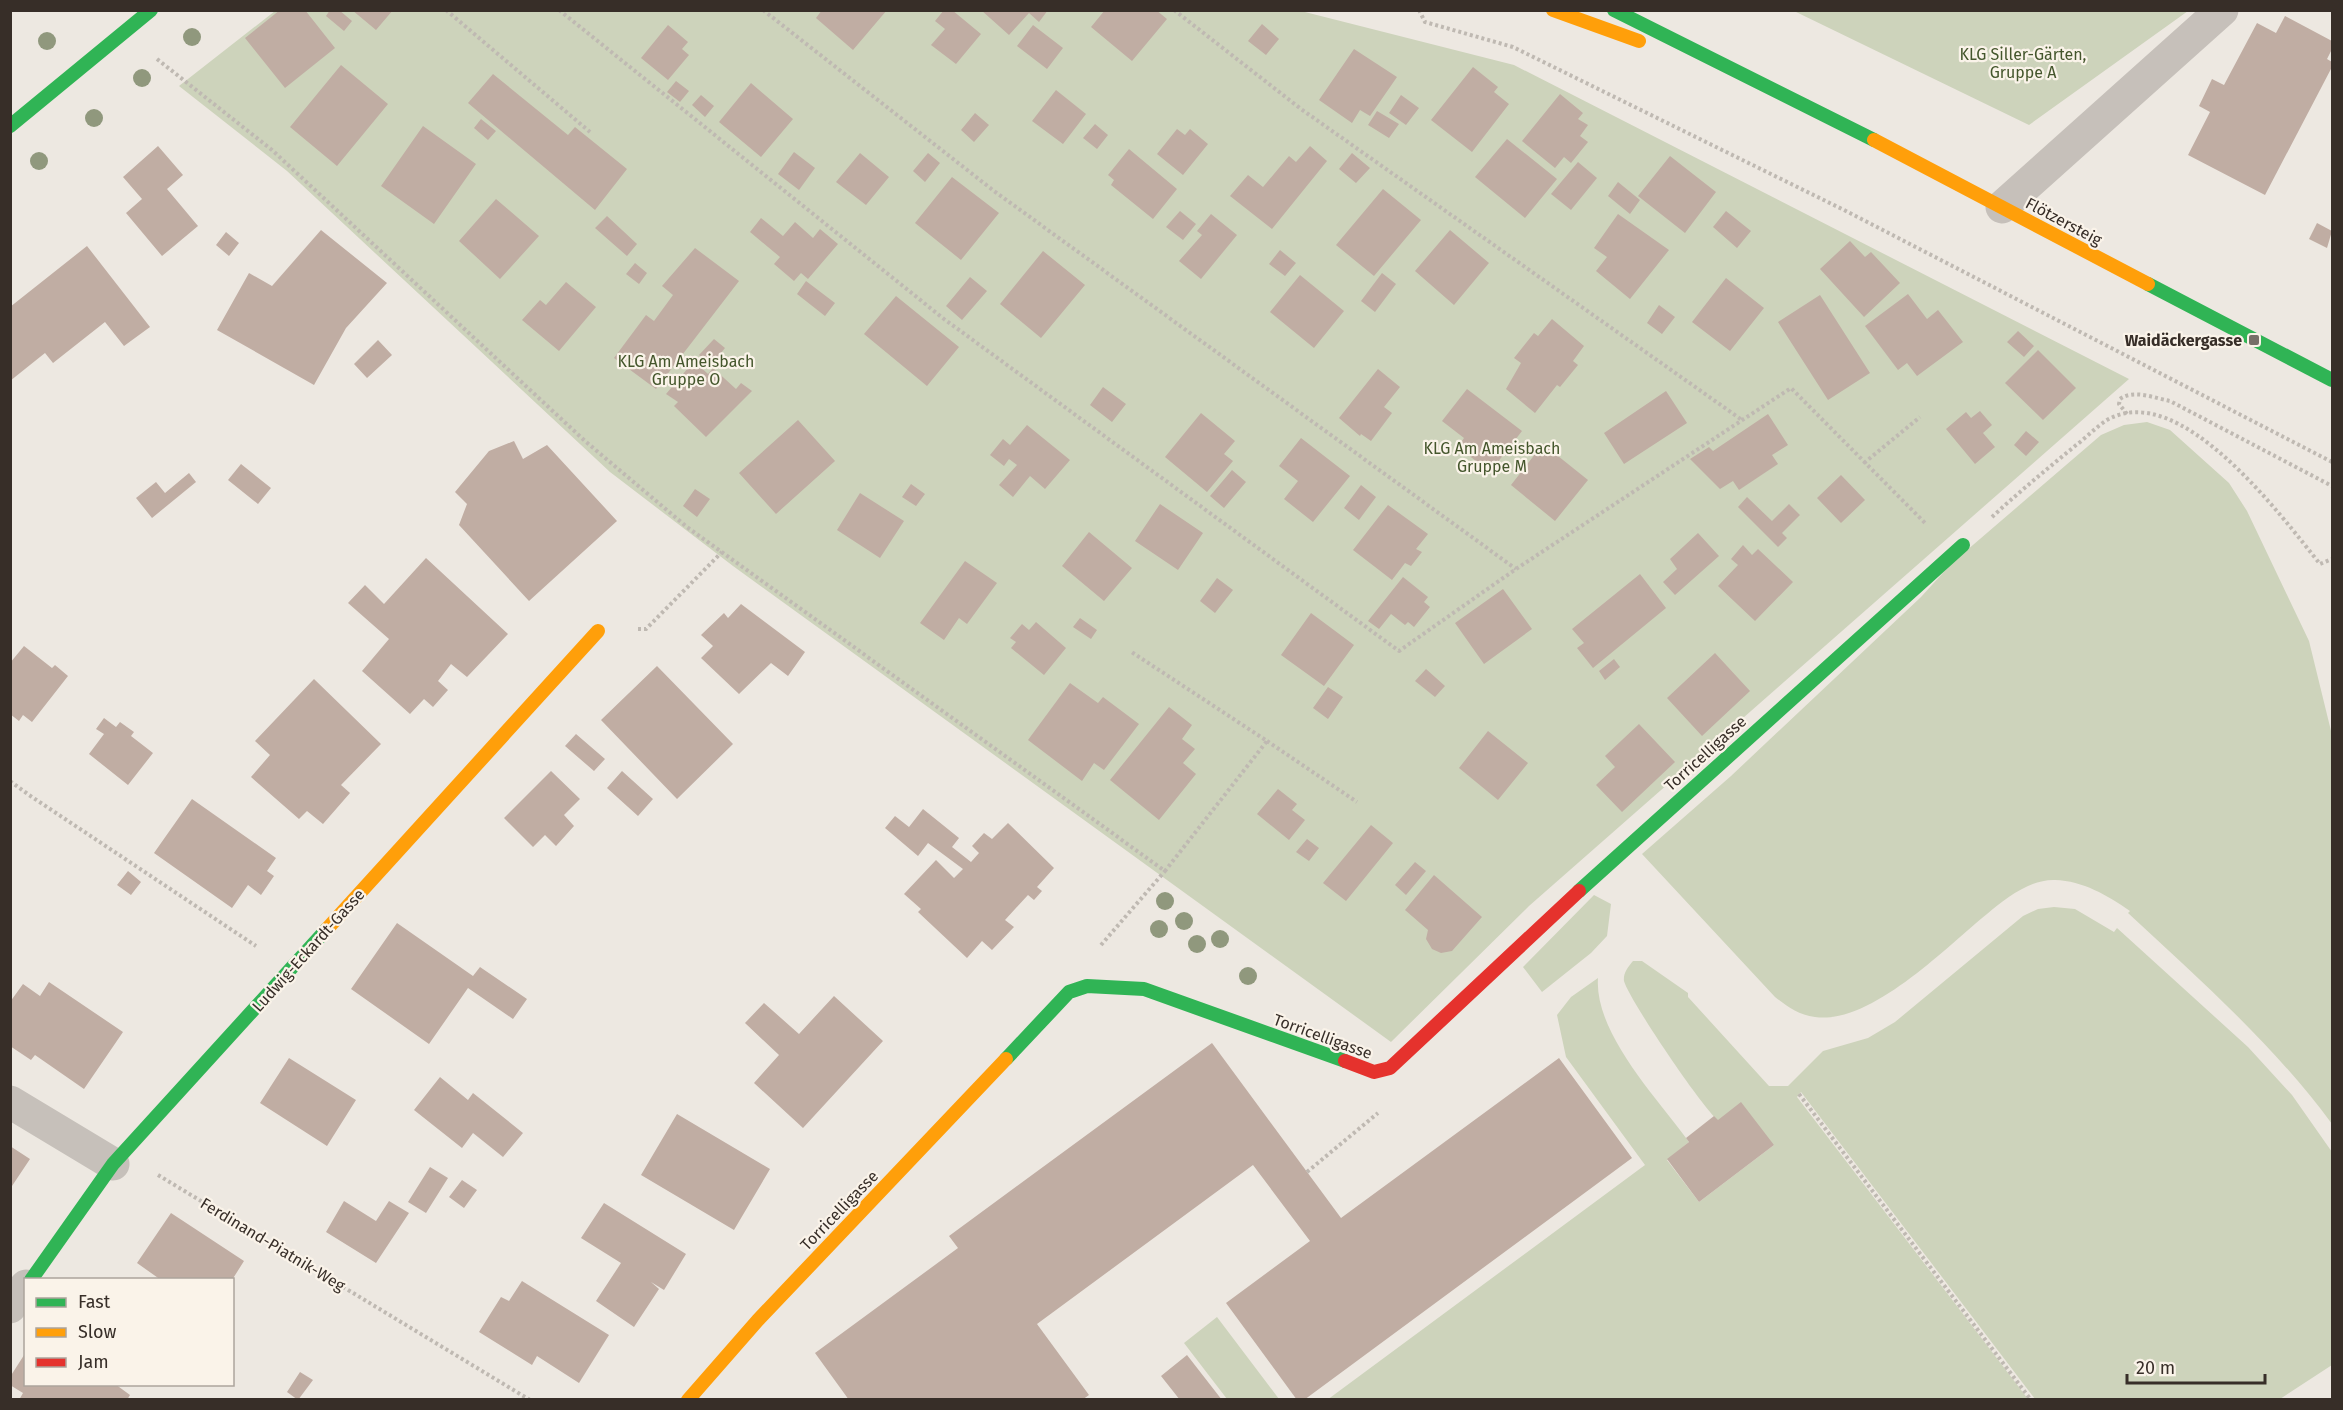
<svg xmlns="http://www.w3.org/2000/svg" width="2343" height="1410" viewBox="0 0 2343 1410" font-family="'Fira Sans',sans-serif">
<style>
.green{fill:#cdd3bb}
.building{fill:#c0ada3}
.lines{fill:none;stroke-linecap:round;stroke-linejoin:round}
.path{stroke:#bfb9b2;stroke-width:4;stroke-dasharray:3 3;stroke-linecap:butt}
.street{stroke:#c6c0ba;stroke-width:33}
.fast{stroke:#30b455;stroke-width:14}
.slow{stroke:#ff9f0a;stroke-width:14}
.jam{stroke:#e5322d;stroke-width:14}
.tree{fill:#90987d}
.poi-dot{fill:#776f69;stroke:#faf3e9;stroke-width:2}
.labels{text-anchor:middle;stroke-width:4.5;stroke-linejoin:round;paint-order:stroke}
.park-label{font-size:16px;fill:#44562c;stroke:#faf3e9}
.street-label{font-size:16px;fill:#372e28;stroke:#faf3e9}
.poi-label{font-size:16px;font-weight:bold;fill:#372e28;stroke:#faf3e9;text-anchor:end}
</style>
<rect width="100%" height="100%" fill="#ede8e1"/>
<!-- green -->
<path class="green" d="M275,11H1301L1514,65L2129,379L1529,906L1391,1042L733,566L610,472L287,171L179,86Z
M1794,11H2188L2029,125Z
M2147,422L2170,430L2229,483L2247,511L2309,641L2332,735V1124C2274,1045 2200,980 2128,913L2130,911C2107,895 2083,881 2055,880C2030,879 2005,899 1987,914C1946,947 1871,1025 1815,1017C1798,1015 1787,1006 1775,997L1642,854L1731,776L1921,597L1952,563L2101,435L2124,425Z
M1594,895L1611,904L1607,936L1591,953L1542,992L1523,967Z
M2054,907L2075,909L2114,932L2117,928L2248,1047L2292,1095L2332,1152V1365L2280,1399H2035L1801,1092L1797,1097L2028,1399L1327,1400L1645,1165L1566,1057L1557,1015L1571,997L1598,978C1594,1033 1658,1099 1689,1142L1667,1160L1699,1202L1774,1145C1756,1137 1735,1131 1719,1121C1705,1112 1628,998 1624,981C1623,973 1628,967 1633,961H1642L1688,993V997L1769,1086H1788L1823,1051L1868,1038L1895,1022L2023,916L2038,909Z
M1217,1317L1279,1399H1227L1184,1343Z"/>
<!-- building -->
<path class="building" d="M280,10H305L335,48L285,88L245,38Z
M330,10H339L352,21L344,31L326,16Z
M352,10H393L376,30Z
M822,10H887L853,50L816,18Z
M944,10H952L981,34L956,64L931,45L945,29L935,21Z
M981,10H1048L1039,22L1029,13L1009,35Z
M1105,10H1156L1167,19L1132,61L1091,27Z
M2285,16L2332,41V49L2327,59L2332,62V67L2265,195L2188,155L2210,112L2199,106L2212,79L2224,85L2257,23L2276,33Z
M1262,24L1279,39L1266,55L1248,41Z
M668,25L688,42L682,49L689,55L668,80L641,58Z
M1033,25L1063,48L1047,69L1017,46Z
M1354,49L1397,77L1370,116L1360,110L1352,123L1319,100Z
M341,65L388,104L337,166L290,127Z
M1473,67L1498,87L1494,92L1509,104L1472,152L1431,120Z
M493,74L568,135L575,127L627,169L595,210L468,103Z
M676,81L689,91L680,102L667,92Z
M751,83L793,119L761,157L719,122Z
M1056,90L1086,114L1063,144L1032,121Z
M1560,94L1583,113L1578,119L1588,125L1580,136L1588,142L1571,163L1564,157L1555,168L1522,141Z
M701,95L714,106L705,117L692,105Z
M1401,95L1419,108L1406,125L1389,113Z
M1377,111L1399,124L1389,138L1368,125Z
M975,113L989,125L974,142L961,130Z
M481,119L496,131L488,140L474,128Z
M1095,124L1108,135L1097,149L1083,138Z
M423,126L476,164L434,224L381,186Z
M1177,129L1185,135L1190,129L1208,144L1183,175L1157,154Z
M1507,139L1557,179L1525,218L1475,177Z
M158,146L183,175L167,189L198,226L162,256L126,213L142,199L123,177Z
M1310,146L1327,161L1272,229L1230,196L1248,175L1263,187L1289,156L1296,162Z
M1129,149L1177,189L1153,219L1111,185L1114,180L1108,175Z
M794,152L815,168L799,190L778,174Z
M860,153L889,177L866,205L836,182Z
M928,153L940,163L925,182L913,171Z
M1352,153L1370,168L1356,183L1339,169Z
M1670,156L1716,192L1685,233L1638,196Z
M1578,162L1597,178L1571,210L1551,194Z
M952,177L999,213L961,260L915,223Z
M1618,182L1640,200L1630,214L1608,196Z
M1383,189L1421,220L1374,276L1336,245Z
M496,199L539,236L500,279L459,241Z
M1180,211L1196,224L1183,240L1166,227Z
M1726,211L1751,231L1737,248L1713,227Z
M1211,214L1237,235L1201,279L1179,261L1202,235L1197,231Z
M1618,214L1669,250L1630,299L1596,271L1607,257L1594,248Z
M607,216L637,244L627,256L595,228Z
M761,218L783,236L795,222L813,238L820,229L838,244L808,279L801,273L794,281L774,264L780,257L750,232Z
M2317,223L2332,231L2327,248L2309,239Z
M321,230L387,283L346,328L314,385L217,330L249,273L272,286Z
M1450,230L1489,263L1454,305L1415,271Z
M226,232L239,243L229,256L216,245Z
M1850,241L1865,257L1871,252L1900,283L1864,317L1820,269Z
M87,246L150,327L124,346L105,322L53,363L45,353L10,381V307Z
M695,248L739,281L656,389L614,358L646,315L654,321L673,295L662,286Z
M1280,250L1296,263L1285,276L1269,264Z
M1043,251L1085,285L1041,338L1000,304Z
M635,263L647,273L639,284L626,274Z
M1382,273L1396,284L1375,312L1361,301Z
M1300,275L1344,311L1314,348L1270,312Z
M970,277L987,291L962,320L946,306Z
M1726,278L1764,308L1730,351L1692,322Z
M806,281L835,303L825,316L797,294Z
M566,282L596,307L559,351L522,320L540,300L546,305Z
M1908,294L1927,319L1938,310L1963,342L1917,376L1907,363L1898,370L1865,326Z
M1820,295L1870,373L1828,400L1778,322Z
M896,296L959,347L927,386L864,334Z
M1659,305L1675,317L1662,334L1647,323Z
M1552,319L1584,346L1573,361L1578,365L1560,387L1557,385L1535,413L1506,389L1521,363L1514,358L1534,333L1538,336Z
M2018,331L2034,346L2024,357L2007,342Z
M714,339L725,348L711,365L699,355Z
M378,340L392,355L367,378L354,364Z
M2038,350L2076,388L2043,420L2005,383Z
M694,361L708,374L713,368L736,389L741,383L752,391L706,437L674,406L678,402L666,394Z
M1378,369L1400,387L1384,407L1392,413L1371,441L1361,434L1360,436L1339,418Z
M1103,387L1126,404L1112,422L1090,405Z
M1467,389L1522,431L1490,472L1458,447L1464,438L1442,421Z
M1666,391L1687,423L1624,464L1604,433Z
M1980,411L1992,425L1983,433L1995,447L1975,464L1946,429L1966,412L1971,418Z
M1201,413L1235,441L1224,454L1233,461L1207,492L1165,457Z
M1768,414L1788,445L1772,455L1778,464L1739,490L1733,481L1720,489L1690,459L1709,447L1713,451Z
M798,420L835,461L776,514L739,473Z
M1027,425L1070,460L1045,489L1030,476L1013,497L999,485L1017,465L1009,459L1004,466L990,455L1003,439L1010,445Z
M2026,431L2039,442L2026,456L2014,445Z
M1301,438L1350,476L1313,522L1284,499L1298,481L1279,466Z
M514,441L523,459L547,445L617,521L529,601L459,525L467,504L455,492L489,451Z
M1543,444L1588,480L1555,521L1511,485Z
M241,464L271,488L258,504L228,480Z
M1232,470L1246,482L1224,508L1210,496Z
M189,473L196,482L152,518L136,498L156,482L165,493Z
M1841,475L1865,500L1841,523L1817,498Z
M911,484L925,494L916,506L902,497Z
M1361,485L1376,497L1359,520L1344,508Z
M695,489L710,499L697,517L683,506Z
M860,493L904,521L880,558L837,530Z
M1747,497L1772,521L1789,504L1800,515L1782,533L1787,538L1778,547L1738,507Z
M1160,504L1203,533L1178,570L1135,541Z
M1388,505L1428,534L1416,549L1422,552L1411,566L1405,563L1392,580L1353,550Z
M1089,532L1132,568L1104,601L1062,566Z
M1698,533L1719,556L1675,595L1663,582L1677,569L1670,559Z
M1743,545L1752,555L1758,549L1793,582L1755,621L1718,586L1738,565L1731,559Z
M426,558L508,634L467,677L451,664L438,681L448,690L433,707L424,699L410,714L362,671L389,639L348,603L365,585L384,604Z
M965,561L997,583L967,624L959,618L944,640L920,623Z
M1640,574L1666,608L1593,668L1577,648L1584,643L1572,629Z
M1403,577L1428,597L1424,602L1430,607L1414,627L1408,622L1405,625L1391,614L1379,629L1368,621Z
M1217,578L1233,590L1215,613L1200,601Z
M1503,589L1532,629L1484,664L1455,623Z
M741,604L805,652L788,676L771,663L739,694L701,658L713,646L701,635L724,613L728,618Z
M1311,613L1354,645L1324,686L1281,655Z
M1080,618L1097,630L1091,639L1073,627Z
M1036,622L1066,648L1044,675L1011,648L1016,642L1010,638L1022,624L1029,630Z
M24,646L52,668L55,665L68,676L32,722L23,715L19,721L10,714V663Z
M1715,653L1750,691L1702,736L1667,698Z
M1614,659L1620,667L1605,680L1599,671Z
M657,666L733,744L677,799L601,720Z
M1426,669L1445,686L1435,697L1415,681Z
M314,679L381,744L341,785L350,793L323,824L307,811L299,819L251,777L270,755L255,741Z
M1070,683L1098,703L1103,697L1139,724L1104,770L1094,763L1082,781L1028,740Z
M1328,687L1343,697L1328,719L1313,708Z
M1169,707L1192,725L1182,739L1195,749L1183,763L1196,774L1159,820L1110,780Z
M104,718L116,727L120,722L134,732L131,736L153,753L128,785L89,754L104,734L96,729Z
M1639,724L1675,762L1622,812L1596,785L1615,767L1605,756Z
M1488,731L1528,763L1498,800L1459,768Z
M576,734L605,759L594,771L565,746Z
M551,771L580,799L564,815L574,826L556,846L545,835L533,847L504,818Z
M622,771L653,799L638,816L607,788Z
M1278,789L1297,804L1292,810L1305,820L1289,840L1257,814Z
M192,799L276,858L267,871L274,876L261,895L248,885L232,908L154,853Z
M923,809L959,838L952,847L971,862L979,853L972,846L984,833L992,839L1008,823L1054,868L1037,887L1042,891L1034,900L1028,895L1005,920L1014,927L992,950L982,941L967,958L918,912L921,909L904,894L936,860L954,878L963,869L928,843L918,856L885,828L895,816L909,827Z
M1371,825L1393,843L1346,901L1323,883Z
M1307,839L1319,848L1309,861L1296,852Z
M1415,862L1426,871L1406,895L1395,885Z
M128,871L141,882L131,895L117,885Z
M1434,875L1482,917L1452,951L1441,953L1432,949L1426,939L1428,930L1405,910Z
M397,923L473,976L480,967L527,999L513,1019L468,988L429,1044L351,989Z
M49,982L123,1032L84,1089L35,1055L31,1060L10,1046V1002L23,984L40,996Z
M834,996L883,1041L803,1128L754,1083L779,1055L745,1023L764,1003L799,1034Z
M1212,1043L1341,1218L1559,1058L1632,1158L1304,1400H1297L1226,1303L1310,1241L1253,1165L1037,1324L1089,1395L1082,1400H849L815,1353L958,1248L949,1236Z
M289,1058L356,1100L327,1146L260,1103Z
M440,1077L468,1100L473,1093L523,1133L503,1157L473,1133L462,1148L414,1110Z
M1741,1102L1774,1145L1699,1202L1667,1159L1689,1142L1686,1138L1714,1116L1718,1120Z
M677,1114L770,1169L734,1230L641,1175Z
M10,1146L30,1159L10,1189Z
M430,1167L448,1178L426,1213L408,1202Z
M462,1180L477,1190L464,1208L449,1197Z
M344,1201L376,1221L389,1201L409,1213L376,1263L326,1232Z
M604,1203L686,1254L664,1290L651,1282L659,1289L634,1327L596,1301L621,1263L581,1238Z
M171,1213L244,1261L232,1280H161L137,1263Z
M522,1281L609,1335L579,1383L537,1356L532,1365L479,1332L501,1297L509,1301Z
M26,1352V1384H115L130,1395L127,1400H19L23,1393L10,1385V1377Z
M1187,1355L1222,1400H1180L1161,1376Z
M300,1372L313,1380L298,1400L287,1392Z"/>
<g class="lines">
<!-- path -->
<path class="path" d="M446,10L590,132
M559,10L944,319L1399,651L1516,569L1791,388L1926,524
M763,10L994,191L1516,569
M1174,10L1301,109L1742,420
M1419,10L1425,22L1513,47L1844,210L2332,462
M157,59L272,150L585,441L687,527L1165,871L1267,741L1130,651
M2127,414L2119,404L2120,399C2134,389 2154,398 2170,401L2332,486
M1864,463L1920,417
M1992,517C2019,492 2047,469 2075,446C2086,438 2096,427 2107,420C2180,378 2282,517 2320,564L2332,559
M638,629H646L722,552
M1267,741L1357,802
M10,781L29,795L256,946
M1101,945L1165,871
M1799,1094L2031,1400
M1307,1172L1378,1113
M158,1175L530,1400"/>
<!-- street -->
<path class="street" d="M2002,207L2222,10
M10,1102L113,1164
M10,1307L26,1286"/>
<!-- fast -->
<path class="fast" d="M1614,10L1874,140
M10,126L151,10
M2148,284L2332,380
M1579,891L1963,545
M1006,1059L1069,992L1087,986L1144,989L1345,1061
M31,1280L113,1164L327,929"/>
<!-- slow -->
<path class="slow" d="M1553,10L1639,41
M1874,140L2148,284
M327,929L598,631
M688,1400L758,1320L1006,1059"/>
<!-- jam -->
<path class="jam" d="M1345,1061L1374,1072L1390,1068L1579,891"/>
</g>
<!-- trees -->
<g class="tree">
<circle cx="192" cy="37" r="9"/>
<circle cx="47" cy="41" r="9"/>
<circle cx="142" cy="78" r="9"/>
<circle cx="94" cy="118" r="9"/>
<circle cx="39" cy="161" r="9"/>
<circle cx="1165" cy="901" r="9"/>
<circle cx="1184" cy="921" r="9"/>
<circle cx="1159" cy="929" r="9"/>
<circle cx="1220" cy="939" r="9"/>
<circle cx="1197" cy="944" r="9"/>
<circle cx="1248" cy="976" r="9"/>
</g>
<!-- markers -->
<rect class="poi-dot" x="2248" y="334" width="12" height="12" rx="3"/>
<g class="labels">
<!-- park labels -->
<g class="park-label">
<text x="2023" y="60">KLG Siller-Gärten,<tspan x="2023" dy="18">Gruppe A</tspan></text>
<text x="686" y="367">KLG Am Ameisbach<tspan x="686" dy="18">Gruppe O</tspan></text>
<text x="1492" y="454">KLG Am Ameisbach<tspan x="1492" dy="18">Gruppe M</tspan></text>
</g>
<!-- street labels -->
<g class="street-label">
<text transform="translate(2064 221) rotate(28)" y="6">Flötzersteig</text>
<text transform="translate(1705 753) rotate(-42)" y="6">Torricelligasse</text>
<text transform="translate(308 950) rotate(-48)" y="6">Ludwig-Eckardt-Gasse</text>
<text transform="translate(1323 1036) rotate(20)" y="6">Torricelligasse</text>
<text transform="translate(839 1210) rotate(-46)" y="6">Torricelligasse</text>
<text transform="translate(273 1244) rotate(31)" y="6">Ferdinand-Piatnik-Weg</text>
</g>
<!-- poi labels -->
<g class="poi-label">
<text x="2242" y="346">Waidäckergasse</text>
</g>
</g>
<!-- border -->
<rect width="2343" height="1410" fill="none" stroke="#372e28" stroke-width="24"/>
<!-- legend -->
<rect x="24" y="1278" width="210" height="108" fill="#faf3e9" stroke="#aca49c" stroke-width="1.5"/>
<rect x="36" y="1298" width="30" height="9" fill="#30b455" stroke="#aca49c" stroke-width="1.5"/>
<text x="78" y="1308" font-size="18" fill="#372e28">Fast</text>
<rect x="36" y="1328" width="30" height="9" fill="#ff9f0a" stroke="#aca49c" stroke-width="1.5"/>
<text x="78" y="1338" font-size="18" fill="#372e28">Slow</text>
<rect x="36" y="1358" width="30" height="9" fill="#e5322d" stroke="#aca49c" stroke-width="1.5"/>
<text x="78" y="1368" font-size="18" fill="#372e28">Jam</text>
<!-- scale -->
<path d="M2127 1374v9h138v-9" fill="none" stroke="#372e28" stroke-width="3"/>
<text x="2136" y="1374" font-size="18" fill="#372e28" stroke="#faf3e9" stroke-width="4.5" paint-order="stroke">20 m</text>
</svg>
